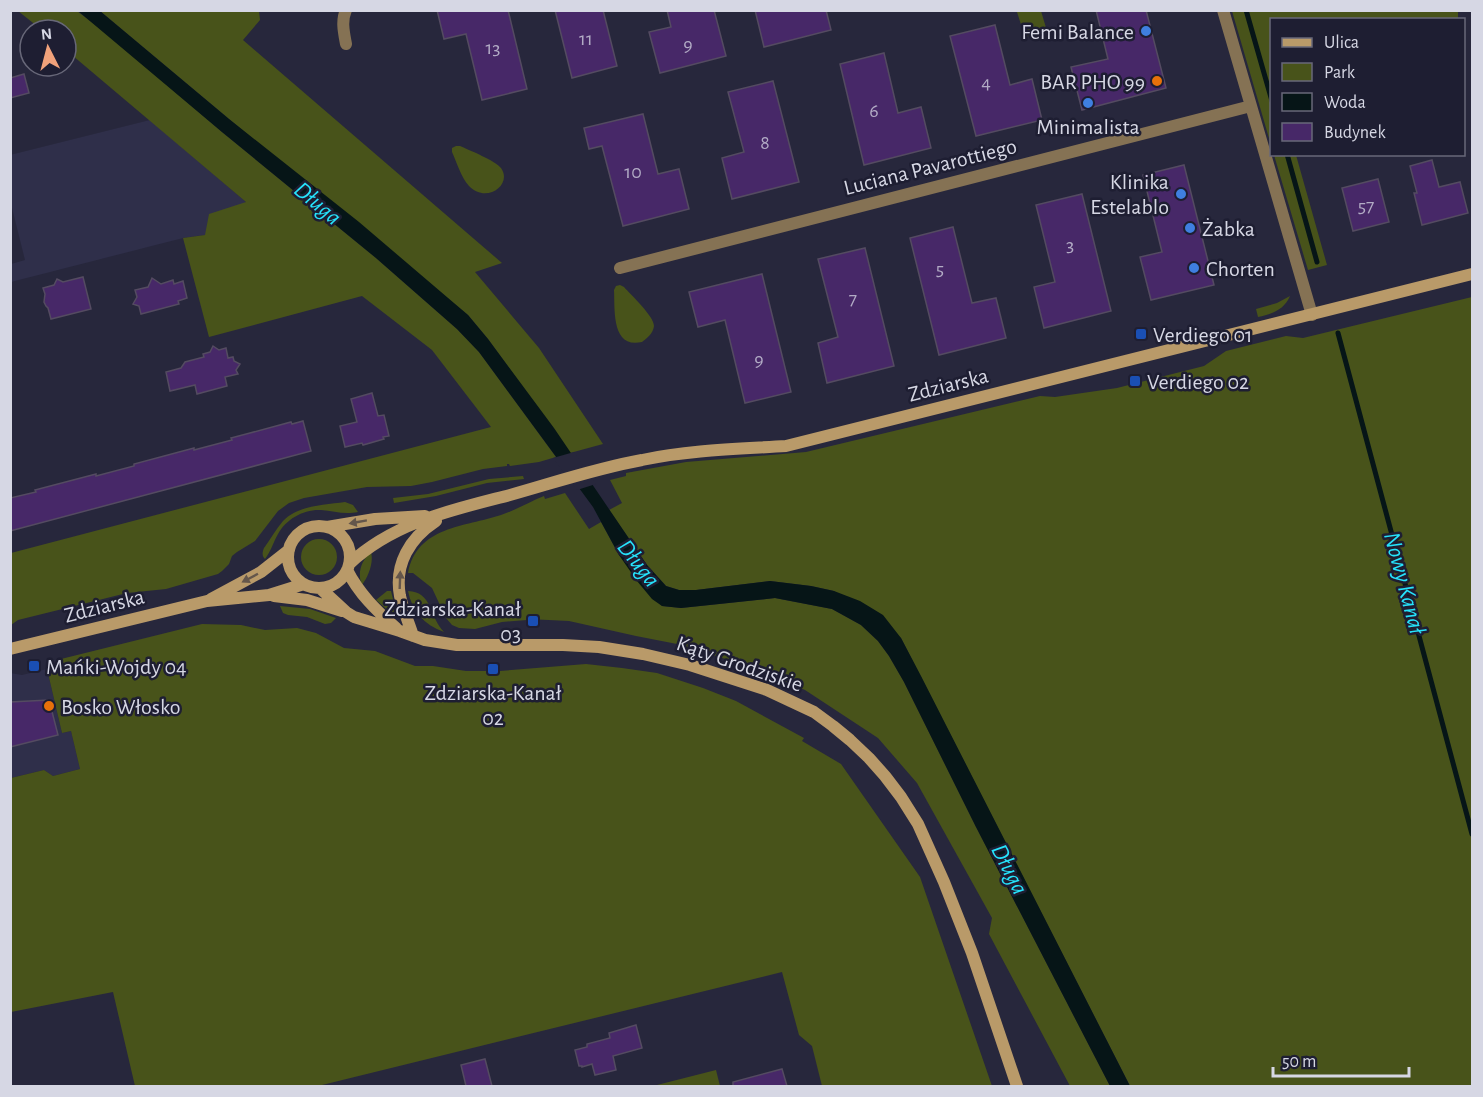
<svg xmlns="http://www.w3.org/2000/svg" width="1483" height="1097" viewBox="0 0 1483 1097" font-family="'Alegreya Sans',sans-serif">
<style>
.built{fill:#2f2f4a}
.green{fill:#48531a}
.water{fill:#061517}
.pier{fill:#27273c}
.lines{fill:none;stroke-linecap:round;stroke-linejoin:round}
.stream{stroke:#061517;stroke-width:5}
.building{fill:#472868;stroke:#544b61;stroke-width:1.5}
.street{stroke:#857254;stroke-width:12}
.secondary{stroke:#b99a69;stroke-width:12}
.oneway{fill:#64564b}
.shop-dot{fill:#3f7fe0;stroke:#1e1e32;stroke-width:2}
.food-dot{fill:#e8710a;stroke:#1e1e32;stroke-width:2}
.transit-dot{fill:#1a4fb4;stroke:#1e1e32;stroke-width:2}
.labels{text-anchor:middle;stroke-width:5;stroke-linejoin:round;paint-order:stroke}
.number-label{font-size:20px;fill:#b2abc5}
.poi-label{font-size:22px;fill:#d6d7e4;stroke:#1e1e32;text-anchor:start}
.street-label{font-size:22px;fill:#d6d7e4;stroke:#1e1e32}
.water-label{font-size:24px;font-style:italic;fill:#26e3fc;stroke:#1e1e32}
</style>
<rect width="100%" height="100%" fill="#27273c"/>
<!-- built -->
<path class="built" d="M150,120L246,202L205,235L183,238L11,282V264L25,260L11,204L10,155Z
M47,669L62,733L71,731L80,769L53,776L44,770L11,778L10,673L22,675Z"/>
<!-- green -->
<path class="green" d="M1024,10L1041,11L1047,31L1025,37L1017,12Z
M1458,10V20H1272L1271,145L1232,11Z
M18,11H77L106,33L222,132L376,258L457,329L479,352L556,457L539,462L510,466L509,464H507V466L483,469L432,482L411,486L367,487L304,498L289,503L278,511L255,541L237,552L232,556L229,564L222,571L218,574L166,589L127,593L18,620L11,625V553L491,427L432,350L362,296L209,337L183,238L205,235L209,214L246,202L66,50V30H42Z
M100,11H259L260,20L243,40L502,263L475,272L539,348L603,444L570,453L488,339L468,315L229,119Z
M456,146H460C469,150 496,161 501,168C513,185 486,204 469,186C461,177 457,163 452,152V148Z
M1274,155H1296L1327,265L1308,270Z
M620,285L624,287C631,295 654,316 654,326C653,334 647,338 642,342C611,349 615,309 614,290L616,286Z
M1290,296C1284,310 1272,314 1258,317L1256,309L1277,303Z
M1472,297V1086H1130L901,638L834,591L811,586L770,581L696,590H679L666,586L647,565L609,510L622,503L610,480L626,476V473L686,462L806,452L1040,396L1055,397L1117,388L1204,366L1226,351L1286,336L1303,338Z
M523,476L524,479L487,483L436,496L394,503L393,498L428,494L489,479Z
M565,493L589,529L601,522L619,555L662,606L681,608L775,598L832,609L861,625L878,641L889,656L904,682L976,827L1110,1086H1070L989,934L992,918L917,783L878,738L805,690L745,665L677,644L636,636L569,621L528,619L527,620L502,622L475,629L459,628L452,625L446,618L432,588L413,573H408C417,526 465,527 501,515C516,510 529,502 544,496L545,499Z
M345,502L353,505L358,512C344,515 334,511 321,510C304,509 286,519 278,534C273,543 271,551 265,559C262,556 262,553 264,548C270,540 276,529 283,521C298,505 325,505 345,502Z
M301 557a18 18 0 1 1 36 0a18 18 0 1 1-36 0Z
M371,552C374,563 368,577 362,585C357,573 361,561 371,552Z
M387,591H391L396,611L394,614H392L376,600Z
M408,591C433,592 429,617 444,632C424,625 412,611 408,591Z
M280,606L310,609L336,618L331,623L325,624L307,617L288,615L283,613Z
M202,624L241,625L265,630L297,628L316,633L344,648L375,651L415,666H433L466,671H486L487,672L586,664L622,668L657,673L703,688L736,701L804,738L802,741L841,764L920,877L992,1086H822L812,1046L799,1035L782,972L318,1086H135L113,992L11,1012V778L44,770L53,776L80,769L71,731L62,733L47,669L61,659Z
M716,1070L720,1086H653Z"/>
<!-- water -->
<path class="water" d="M78,11H100L229,119L359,222L468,315L488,339L554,428L647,565L666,586L679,590H696L770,581L811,586L834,591L860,601L883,615L901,638L921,676L1130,1086H1110L976,827L904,682L889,656L878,641L861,625L832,609L775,598L681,608L662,606L652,599L637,581L619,555L593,507L479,352L457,329L376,258L222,132Z"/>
<!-- pier -->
<path class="pier" d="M574,452L596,484L577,490L553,458Z"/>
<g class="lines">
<!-- stream -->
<path class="stream" d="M1246,10L1272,101
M1287,154L1317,262
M1338,333L1472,834"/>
</g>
<!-- building -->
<path class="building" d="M437,10H508L527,89L482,100L466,34L444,39Z
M555,10H603L617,66L572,78Z
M667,10H714L726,56L660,73L649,32L671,27Z
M755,10H826L831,30L764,47Z
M1096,10H1146L1166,88L1082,110L1071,67L1108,59Z
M995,25L1010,85L1032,79L1042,120L976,136L950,36Z
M884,53L898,113L921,107L931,148L864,165L840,64Z
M24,74L29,93L10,98V78Z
M773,81L799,182L732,199L722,158L744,152L728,92Z
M643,114L658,174L679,169L689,209L623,226L602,146L589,149L584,128Z
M1432,160L1439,187L1460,182L1468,213L1422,225L1414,193H1417L1410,166Z
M1184,165L1214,285L1151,300L1140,257L1162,252L1143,175Z
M1378,179L1389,222L1353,231L1342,188Z
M1082,194L1111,311L1044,328L1034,287L1055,282L1036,205Z
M953,227L972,303L996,298L1006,338L939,355L910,238Z
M865,248L894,366L827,383L818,343L838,337L818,259Z
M762,274L791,392L745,403L725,320L698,327L689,292Z
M83,277L91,309L51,319L48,308L46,306L44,302L45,294L43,288L54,285L57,279L63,282Z
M152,278L161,284L173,280L174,284L183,281L187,298L178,301L179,304L141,314L139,306L133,304L137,297L135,290L148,287Z
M213,346L219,350L226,348L228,358L233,357L234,361L240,364L236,370L238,374L225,377L227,386L197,394L195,385L170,391L166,372L181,368L185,362L204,357L203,354L210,352Z
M372,393L378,416L384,415L389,436L383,437L384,439L363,445L362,443L345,447L340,426L357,422L351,399Z
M303,421L311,451L10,531V498L36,492L35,490L96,474V476L134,466V464L194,448V450L232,440L231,438L250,433L291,422L292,424Z
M49,700L58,735L10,747V702Z
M636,1025L642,1048L613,1056L616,1070L595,1075L592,1064L582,1067V1066H579L575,1050L587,1047V1044L610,1038L609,1033Z
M485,1059L492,1086H466L461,1065Z
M782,1069L787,1086H733V1082Z"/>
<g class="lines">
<!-- street -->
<path class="street" d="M346,10C341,21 344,33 346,44
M1223,10L1312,315
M620,268L1251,106"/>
<!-- secondary -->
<path class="secondary" d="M288 557a31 31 0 1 1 62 0a31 31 0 1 1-62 0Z
M327,527L375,519L425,516
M349,564C394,522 452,510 510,495C553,483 597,468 642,460C689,450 738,449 786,446L1472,274
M347,570C359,594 377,611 396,628
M320,588L346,612L354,617L400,631L425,640L457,645H563L599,647L643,654L690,665L767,690L814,712L833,726L850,740L869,758L885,776L901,797L918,824L944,882L972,953L1017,1086
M274,596L307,600L342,611
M211,599L261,572L289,550
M413,636C409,623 403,610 400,596C394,564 410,538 436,521
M10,649L207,601L269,595L304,584"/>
</g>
<!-- one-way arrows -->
<defs><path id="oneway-solid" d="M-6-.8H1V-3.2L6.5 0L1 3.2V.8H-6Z" transform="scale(1.5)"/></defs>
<g class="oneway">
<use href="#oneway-solid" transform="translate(358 522) rotate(170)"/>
<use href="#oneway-solid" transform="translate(250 578) rotate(152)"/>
<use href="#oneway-solid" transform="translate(400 580) rotate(-88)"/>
</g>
<!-- markers -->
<g class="shop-dot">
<circle cx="1146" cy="31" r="6"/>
<circle cx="1088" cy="103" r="6"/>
<circle cx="1181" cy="194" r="6"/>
<circle cx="1190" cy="228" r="6"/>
<circle cx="1194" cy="268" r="6"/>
</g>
<g class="food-dot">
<circle cx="1157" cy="81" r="6"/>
<circle cx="49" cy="706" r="6"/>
</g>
<g class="transit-dot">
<rect x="1135" y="328" width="12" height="12" rx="3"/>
<rect x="1129" y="375" width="12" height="12" rx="3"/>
<rect x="527" y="615" width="12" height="12" rx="3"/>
<rect x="28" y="660" width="12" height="12" rx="3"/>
<rect x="487" y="663" width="12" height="12" rx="3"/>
</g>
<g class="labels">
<!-- number labels -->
<g class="number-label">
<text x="586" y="45">11</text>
<text x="688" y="51">9</text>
<text x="493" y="54">13</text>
<text x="986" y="89">4</text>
<text x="874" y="117">6</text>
<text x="765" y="149">8</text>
<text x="633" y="178">10</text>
<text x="1366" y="212">57</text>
<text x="1070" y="251">3</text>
<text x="940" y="275">5</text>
<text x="853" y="305">7</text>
<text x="759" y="366">9</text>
</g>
<!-- poi labels -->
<g class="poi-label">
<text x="1134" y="39" text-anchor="end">Femi Balance</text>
<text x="1145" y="89" text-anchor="end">BAR PHO 99</text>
<text x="1088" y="134" text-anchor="middle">Minimalista</text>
<text x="1169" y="189" text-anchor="end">Klinika<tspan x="1169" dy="25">Estelablo</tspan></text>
<text x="1202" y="236">Żabka</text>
<text x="1206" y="276">Chorten</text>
<text x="1153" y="342">Verdiego 01</text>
<text x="1147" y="389">Verdiego 02</text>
<text x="521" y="616" text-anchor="end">Zdziarska-Kanał<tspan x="521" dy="25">03</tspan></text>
<text x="46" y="674">Mańki-Wojdy 04</text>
<text x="493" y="700" text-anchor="middle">Zdziarska-Kanał<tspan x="493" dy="25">02</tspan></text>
<text x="61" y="714">Bosko Włosko</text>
</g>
<!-- street labels -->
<g class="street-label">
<text transform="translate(930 166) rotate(-14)" y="8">Luciana Pavarottiego</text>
<text transform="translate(948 384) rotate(-14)" y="8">Zdziarska</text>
<text transform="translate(104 605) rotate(-14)" y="8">Zdziarska</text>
<text transform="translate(740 663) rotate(19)" y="8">Kąty Grodziskie</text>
</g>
<!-- water labels -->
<g class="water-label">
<text transform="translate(318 203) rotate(40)" y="8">Długa</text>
<text transform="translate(639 563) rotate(52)" y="8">Długa</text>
<text transform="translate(1405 583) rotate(75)" y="8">Nowy Kanał</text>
<text transform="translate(1010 869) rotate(63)" y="8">Długa</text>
</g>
</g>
<!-- border -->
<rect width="1483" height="1097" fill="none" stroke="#d6d7e4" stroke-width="24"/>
<!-- legend -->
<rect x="1270" y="18" width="195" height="138" fill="#1e1e32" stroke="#686879" stroke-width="1.5"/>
<rect x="1282" y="38" width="30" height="9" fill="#b99a69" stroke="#686879" stroke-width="1.5"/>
<text x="1324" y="48" font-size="18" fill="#d6d7e4">Ulica</text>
<rect x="1282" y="63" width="30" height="18" fill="#48531a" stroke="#686879" stroke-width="1.5"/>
<text x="1324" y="78" font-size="18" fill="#d6d7e4">Park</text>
<rect x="1282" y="93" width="30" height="18" fill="#061517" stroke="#686879" stroke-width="1.5"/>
<text x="1324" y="108" font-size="18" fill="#d6d7e4">Woda</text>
<rect x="1282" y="123" width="30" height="18" fill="#472868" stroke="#686879" stroke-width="1.5"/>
<text x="1324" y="138" font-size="18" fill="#d6d7e4">Budynek</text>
<!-- north arrow -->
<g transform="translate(48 48) rotate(354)"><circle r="28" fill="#1e1e32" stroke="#686879" stroke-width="1.5"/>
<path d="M0-4.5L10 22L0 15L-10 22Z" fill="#f1a27b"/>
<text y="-9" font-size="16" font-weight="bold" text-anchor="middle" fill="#d6d7e4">N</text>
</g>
<!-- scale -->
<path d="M1273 1067v9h136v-9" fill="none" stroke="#d6d7e4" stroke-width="3"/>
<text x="1282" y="1067" font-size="18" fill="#d6d7e4" stroke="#1e1e32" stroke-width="4.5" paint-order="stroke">50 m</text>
</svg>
